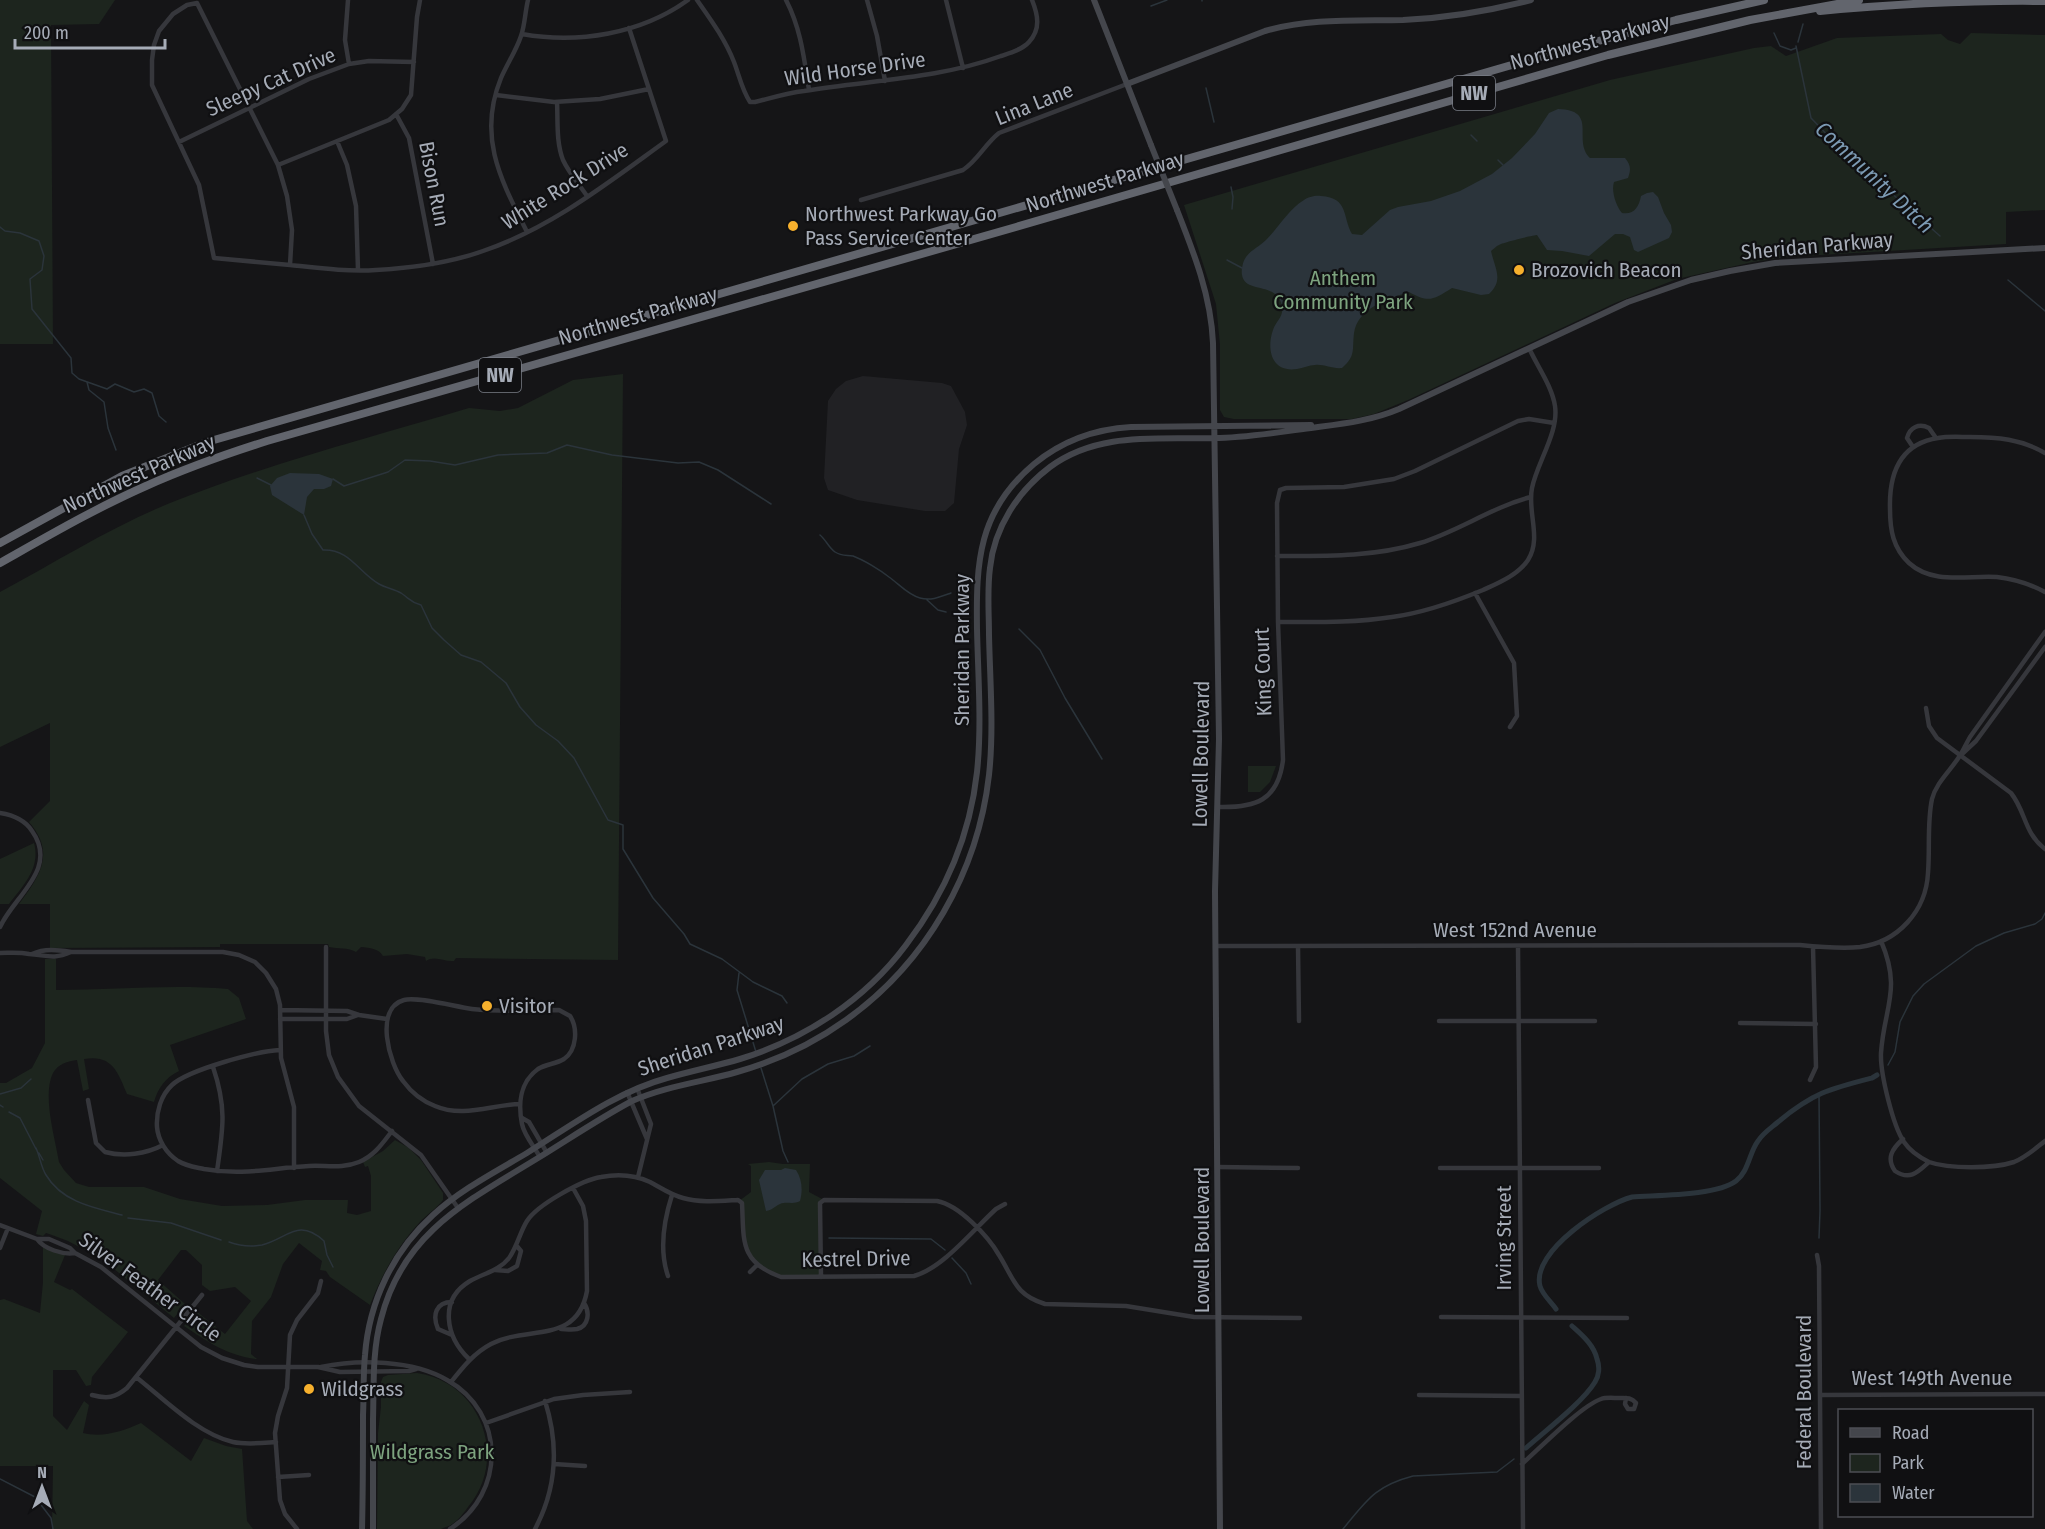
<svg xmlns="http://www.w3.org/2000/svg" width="2045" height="1529" viewBox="0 0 2045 1529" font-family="'Fira Sans Condensed',sans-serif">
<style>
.built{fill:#212124}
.green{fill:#1d251e}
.water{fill:#2b343b}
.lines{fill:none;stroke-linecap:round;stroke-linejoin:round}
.stream{stroke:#2b343b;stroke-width:1.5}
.canal{stroke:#2b343b;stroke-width:5}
.street{stroke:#36373c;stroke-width:4.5}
.secondary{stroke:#44464c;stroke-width:6}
.highway{stroke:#62656d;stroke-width:8}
.secondary-bridge{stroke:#44464c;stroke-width:6}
.poi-dot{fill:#f6b02d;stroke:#101012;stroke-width:2}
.labels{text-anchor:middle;stroke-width:4.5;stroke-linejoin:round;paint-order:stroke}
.shield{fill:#101012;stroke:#797d86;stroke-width:1.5}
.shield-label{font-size:20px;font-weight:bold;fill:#a6acb7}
.street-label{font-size:21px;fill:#a6acb7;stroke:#101012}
.poi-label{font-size:21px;fill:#a6acb7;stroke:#101012;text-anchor:start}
.park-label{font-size:21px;fill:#7da37f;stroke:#101012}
.water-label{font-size:22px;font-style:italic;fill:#7c9ab3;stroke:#101012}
</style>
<rect width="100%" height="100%" fill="#151517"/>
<!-- built -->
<path class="built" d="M863,376L942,383L951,386L965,412L967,425L959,449L954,503L945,511H925L857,500L828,490L824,478L828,401L836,389L846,381Z"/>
<!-- green -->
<path class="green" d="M0,0H115L99,24L51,25L53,344H0Z
M1971,33L2045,35V210L2006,212V244L1787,257L1753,262L1677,279L1615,303L1408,400L1374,414L1352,419H1234L1224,417L1220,410V345L1216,304L1184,205L1610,80L1754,48L1771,46L1786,56L1837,38L1941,34L1948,40L1960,44Z
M623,374L618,960L456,958L454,961C444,962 435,955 426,961L425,957L407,954L383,956C378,948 370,948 361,947L356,952C348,947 338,949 329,947L328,944H220V947L50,948V904H19C40,876 56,853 29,822L50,801V723L0,747V592C56,562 111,527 170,503C267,464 369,438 469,408L500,411L518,408L573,380Z
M1248,766H1276L1270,782L1260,792H1248Z
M34,843C41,868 23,886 9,904H0V859Z
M45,959H56V990C114,990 171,984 228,989L239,998L246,1019L170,1045L179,1071C165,1078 158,1088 154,1102L127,1094C118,1072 112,1054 84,1059L89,1089L83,1091L77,1060C68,1061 58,1064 53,1073C42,1095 55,1138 59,1162L64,1170L76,1183L89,1187H144L180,1199L222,1206L267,1205L305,1200H348L347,1213L357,1215L371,1211V1176L368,1166L365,1167L363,1162L383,1151L395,1140L409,1148L421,1160L443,1193V1200C437,1208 426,1215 419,1223C397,1247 382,1274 370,1305L330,1277L326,1271L320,1270L322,1261L299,1243L283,1264L271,1297L252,1321L251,1354L257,1359C228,1356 208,1342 184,1326L196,1311L225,1334L251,1301L235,1287L210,1291L202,1285V1265L186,1250H181L158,1280L185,1304L174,1318L102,1259L68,1241L52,1235L46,1233L43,1236L36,1234L42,1211L0,1178V1083H6L32,1068L45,1043Z
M769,1162L783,1164H810L809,1192L824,1200L820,1203L821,1277H781L764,1270L745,1247L742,1203L739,1201L751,1192V1166L748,1164Z
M43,1246L65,1255L54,1282L70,1290L72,1289L128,1332L92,1377L91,1385L86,1386L76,1370H53V1416L67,1430L84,1401L89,1405L83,1433C103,1438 123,1431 141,1423L191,1461L204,1438L226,1446L242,1449L247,1521L253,1529H52L53,1466H0V1300L4,1299L40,1313L43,1282Z
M417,1373C481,1382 509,1458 468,1507C463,1514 457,1522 449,1526C446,1527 443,1528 441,1529H377L378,1433L381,1407V1382L383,1377L388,1375Z"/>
<!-- water -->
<path class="water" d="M1558,109C1599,110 1572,140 1590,158H1625C1631,165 1631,170 1628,178L1614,182C1611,191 1616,206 1622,213C1634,215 1639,207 1641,196L1647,193L1653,192L1658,197L1664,213L1671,225L1672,232L1669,238L1638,252L1634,250L1630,237L1623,234H1615L1589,256L1562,251L1547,250L1537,235C1534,235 1501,243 1499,245C1496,246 1494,249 1491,251C1495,269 1504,280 1489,294L1481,295L1452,288C1433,300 1429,303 1409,292C1387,299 1358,308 1354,333C1352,350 1356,356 1342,368C1332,369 1324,364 1315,365C1309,365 1303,368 1297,369C1272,373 1266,350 1273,330C1276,321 1284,317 1282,306C1277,281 1245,294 1242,275C1241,270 1243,261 1246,257C1251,250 1260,246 1266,240C1279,227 1289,209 1304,200C1308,197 1316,195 1321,196C1349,198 1342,216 1352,234L1362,235L1390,210L1398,207L1431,201L1460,191L1492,174L1512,158L1535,134L1549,113Z
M290,473L319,474L333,479L331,486L324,489H314L307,497L304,515L272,495L270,486L277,478Z
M785,1168L796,1170C802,1179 803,1190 800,1201C793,1205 787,1201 780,1204C774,1207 772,1210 766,1211L759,1180L765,1170H781Z"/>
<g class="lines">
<!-- stream -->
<path class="stream" d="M1202,1V0
M1151,6L1167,0
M1774,33L1780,46L1791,50L1796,48
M1798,42L1803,24
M1796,46L1811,118L1838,146L1940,236
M1206,88L1214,122
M1471,135L1477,141
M1498,160L1503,165
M1231,187L1233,197L1232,209
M0,227L5,231L20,233L39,241L44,256L42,270L30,279L32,309L71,358L72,373L79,379L107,389L115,384L134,392L144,389L152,393L159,416L166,422
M1227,260L1242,268
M2008,280L2045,311
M87,382L89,390L104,402L108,428L116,450
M257,478L271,485
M333,479L344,486L388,472L405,460L430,461L455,465L498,455L547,453L567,445L612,455L678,463L699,462L718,470L771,504
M304,515L312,534L323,550C350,549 358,572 379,584C386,588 394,589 401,593C410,599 410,602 421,605L432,628L444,640L461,655L481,662L506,683L520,707L536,725L558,741L574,758L608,820L623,825V849L653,898L684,934L690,944L722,959L753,982L782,996L787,1003
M820,535C826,540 829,548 835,552C841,556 846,555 853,556C864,560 880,570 889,577C899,584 908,595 920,598C931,601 940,597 951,593
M926,599L938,610L946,612
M1019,629L1040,650L1065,698L1102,759
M739,973L737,990L756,1052
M1888,1065L1895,1052L1900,1022L1913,996L1924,984L1976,946L2004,933L2035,924L2042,919L2045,913
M761,1068L773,1106
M0,1094L21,1088L31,1079
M1819,1094L1820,1211L1819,1238
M0,1105L3,1107
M9,1112L20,1118L36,1149
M36,1148C40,1157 41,1167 46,1175C62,1202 94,1208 122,1215
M39,1153L43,1160
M788,1162L783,1151L773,1106L802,1079L828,1064L854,1056L870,1046
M128,1218L171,1223L221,1240
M829,1238L931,1239L945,1250
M229,1242C240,1246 251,1247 262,1245C287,1239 298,1217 324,1241L327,1255L333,1267
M952,1258L966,1273L971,1284
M0,1479L35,1497L51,1518L53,1529
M1343,1529C1367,1500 1375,1486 1413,1476L1497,1472L1514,1459"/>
<!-- canal -->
<path class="canal" d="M1556,1309C1551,1302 1542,1294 1540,1286C1531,1251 1605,1204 1632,1197C1658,1195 1716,1196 1736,1181C1749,1171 1749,1153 1758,1141C1763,1133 1771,1128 1778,1122C1813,1093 1829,1089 1872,1078L1877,1075
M1526,1448C1545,1431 1583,1402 1595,1382C1599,1376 1600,1367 1597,1359C1594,1345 1582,1335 1572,1326"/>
<!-- street -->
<path class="street" d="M348,0L345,40L349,64
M697,0C711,20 725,39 734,62C739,75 742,90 750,102H755C771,98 787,93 804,91C870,80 938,79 1001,56C1010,53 1022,50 1029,42C1041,29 1038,15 1032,0
M786,0C801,29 804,58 809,90
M867,0L877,36L885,81
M946,0L963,68
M197,3L278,165L287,196L292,230L290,265L214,258L199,185L152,85V60L154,45L159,31L173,14L187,5Z
M522,34C578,44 641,34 688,0
M496,95L554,102L600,99L649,89
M557,102C558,121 556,142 563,160C569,173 579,184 587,196
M396,114L409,138L433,264
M337,141L347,165L356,206L358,270
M179,142L309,79L349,64L369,61L414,62
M278,165L389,120L402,109L411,95L417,17L420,0
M861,200L963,170C978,160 985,144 999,133L1127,84
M527,232C501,180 477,137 501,78C507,64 516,51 521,36C525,25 525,12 528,0
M290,265C318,268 348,272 376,270C412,268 449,263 483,251C551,228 609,182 666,141L629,28
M1913,447L1907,438C1910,427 1919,423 1929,428L1936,438
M2045,453C2021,439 1997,437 1970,437C1960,437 1948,436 1938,438C1899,444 1889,475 1890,509C1890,530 1893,548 1909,563C1933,585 1968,575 1997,577C2014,579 2030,584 2045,592
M1277,556C1325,556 1374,557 1420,543C1459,531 1492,507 1531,497
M1475,593L1514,663L1517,716L1510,727
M1278,622C1316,622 1354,623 1392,617C1423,613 1454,602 1483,590C1498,583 1518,575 1528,560C1542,538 1527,512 1532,488C1537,463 1559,432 1555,406C1552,386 1537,366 1529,348
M1926,708L1929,726L1937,738L2011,793C2026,812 2024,833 2045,849
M1962,754L1976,741L2045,647
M1218,807C1255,808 1278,801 1283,760L1278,622L1277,503L1280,490L1286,488L1344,487L1394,479L1415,471L1518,421L1529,419L1554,423
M0,813C13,815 25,820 32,831C59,869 14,896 0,927
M1881,941C1902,990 1884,1007 1881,1053C1880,1073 1893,1126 1904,1142C1910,1151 1919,1157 1929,1162
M1216,946L1800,945C1820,947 1840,949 1860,947C1898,942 1926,911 1928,873C1930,849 1927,822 1932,799C1936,783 1950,771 1959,757C1963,751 1966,744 1970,737L2045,632
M1298,946L1299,1021
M326,947V1031L329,1055L338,1077L359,1106L421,1155L458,1208
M1518,947L1523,1529
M0,953C10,953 19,952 29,954C46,955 53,960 71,952
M32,954C45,948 58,950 72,952H223L239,955L255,962L266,973L276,989L280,1005L281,1058L294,1107V1168
M280,1010L347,1011L359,1015L387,1019
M280,1019H347L358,1015
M1439,1021H1595
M1740,1023L1816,1024
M280,1050C257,1051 188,1070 172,1085C161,1095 156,1112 157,1127C158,1140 166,1153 178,1161C186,1166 195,1167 204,1169C243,1176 271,1168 309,1166C326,1165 342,1169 359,1162C374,1156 382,1144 392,1131
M213,1067C227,1108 223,1129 217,1171
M1810,1080L1816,1067L1813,947
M637,1088L651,1124L638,1177
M627,1092L647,1139
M88,1100L96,1143L105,1152C124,1157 146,1154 163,1145
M520,1104C491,1105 463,1118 435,1106C422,1101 411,1092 403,1081C389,1064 374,1008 404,1000C417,996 456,1007 472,1009C501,1012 530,1011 559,1010L570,1016C578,1028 577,1050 564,1059C556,1064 546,1064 538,1069C520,1082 518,1104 522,1124C524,1135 535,1148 540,1157
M522,1118L529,1122L547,1153
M1903,1139C1892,1149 1886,1158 1895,1171C1910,1181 1918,1172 1929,1162C1949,1169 1993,1169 2014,1162C2026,1157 2035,1149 2045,1141
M1218,1167L1298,1168
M1440,1168H1599
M0,1225L37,1239H49L70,1248L75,1253L101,1267L201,1347L222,1358L244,1365L258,1367H318L340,1372L409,1371L416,1369
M37,1239C44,1249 63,1255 75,1253
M0,1248L8,1228
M1817,1255L1819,1266L1821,1529
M495,1270L508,1271L517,1266L521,1251L516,1245
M750,1272L757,1265
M668,1276C659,1250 664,1220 672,1195
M821,1277L820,1203L824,1200L937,1201C959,1205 988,1236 999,1255C1014,1279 1015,1295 1045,1304L1126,1306L1194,1317L1300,1318
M1441,1317L1627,1318
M561,1329C565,1329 572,1330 577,1329C589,1326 590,1312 584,1303
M452,1335L438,1329C432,1315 436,1302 452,1302
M469,1359C446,1337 438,1300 470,1281C484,1273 499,1271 509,1258C517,1247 520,1232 527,1221C537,1205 582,1180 601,1177C617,1174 635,1175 650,1182C661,1188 671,1195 683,1198C700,1203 720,1201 738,1200L742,1203C744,1240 739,1262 781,1277L914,1276C943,1268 973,1230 996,1209L1005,1204
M321,1367C359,1359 413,1360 447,1380C506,1413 506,1493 450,1529
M136,1377C164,1399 198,1434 233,1442C247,1445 262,1443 276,1442
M451,1382C463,1367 474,1353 491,1344C528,1325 577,1345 587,1291L586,1221L583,1206L573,1188
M92,1395C107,1399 115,1398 127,1388L202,1295
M1419,1395L1522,1396
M1820,1395L2045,1394
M486,1423L554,1399L583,1395L630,1392
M554,1464L585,1466
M1522,1464C1540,1448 1581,1406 1601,1399C1606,1397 1613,1398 1619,1398C1626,1398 1631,1397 1636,1403L1634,1409H1628L1625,1404L1626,1398
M278,1477L309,1475
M297,1529L285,1514L280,1500L275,1433L278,1416L287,1388L290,1335L297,1320L318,1293L321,1281
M535,1529C557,1488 559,1445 545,1401"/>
<!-- secondary -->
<path class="secondary" d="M1094,0L1151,145
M1127,84L1265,31C1310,18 1356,21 1403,20C1446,18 1489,11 1531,0
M1177,210C1194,253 1211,296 1213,343L1219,739L1215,891L1220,1529
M362,1529C363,1491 363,1453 363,1415C364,1395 363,1375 365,1355C369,1302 393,1251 433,1215C460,1190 495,1172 527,1153C572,1125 616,1092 667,1078C691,1071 716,1066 740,1059C805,1039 865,1000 906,945C944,895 970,836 977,772C982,725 978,676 977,629C976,562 978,511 1034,464C1062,441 1095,429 1131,427L1311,425
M373,1529C373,1492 373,1456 373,1419C374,1386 372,1352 381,1319C403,1232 468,1201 538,1158C569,1139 600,1118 632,1101C666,1086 702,1082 737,1072C776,1061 814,1043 846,1020C926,963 978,872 989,775C994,729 990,681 989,635C989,613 987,590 990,568C994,528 1018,491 1050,467C1099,431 1158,440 1214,438C1246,438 1279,432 1311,428C1341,424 1371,421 1399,409L1628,302L1691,280L1730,271L1775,263L2045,248"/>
<!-- highway -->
<path class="highway" d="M1820,11C1895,4 1970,0 2045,1
M0,543L122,476L207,442L1543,56L1676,20L1764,0
M0,563C48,536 96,508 146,486C186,468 226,454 267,441L1016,227L1608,55L1750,20L1859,0"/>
<!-- secondary-bridge -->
<path class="secondary-bridge" d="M1151,145L1177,210"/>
</g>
<!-- markers -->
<g class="poi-dot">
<circle cx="793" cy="226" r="6"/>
<circle cx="1519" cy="270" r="6"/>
<circle cx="487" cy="1006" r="6"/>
<circle cx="309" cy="1389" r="6"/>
</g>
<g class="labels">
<!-- shield labels -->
<g class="shield">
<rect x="1453" y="76" width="42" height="34" rx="4.5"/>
<rect x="479" y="358" width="42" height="34" rx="4.5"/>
</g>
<g class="shield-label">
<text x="1474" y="100">NW</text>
<text x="500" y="382">NW</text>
</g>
<!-- street labels -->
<g class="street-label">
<text transform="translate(1590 42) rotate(-15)" y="7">Northwest Parkway</text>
<text transform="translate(855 69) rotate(-8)" y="7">Wild Horse Drive</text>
<text transform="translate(271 82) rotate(-24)" y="7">Sleepy Cat Drive</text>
<text transform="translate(1034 104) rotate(-22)" y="7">Lina Lane</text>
<text transform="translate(1105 182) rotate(-17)" y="7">Northwest Parkway</text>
<text transform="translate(434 184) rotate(79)" y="7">Bison Run</text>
<text transform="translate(565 186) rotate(-32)" y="7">White Rock Drive</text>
<text transform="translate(1817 246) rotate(-5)" y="7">Sheridan Parkway</text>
<text transform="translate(638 316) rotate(-16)" y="7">Northwest Parkway</text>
<text transform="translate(139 474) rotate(-24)" y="7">Northwest Parkway</text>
<text transform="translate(962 650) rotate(-90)" y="7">Sheridan Parkway</text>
<text transform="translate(1263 672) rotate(-92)" y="7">King Court</text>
<text transform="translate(1201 754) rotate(-89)" y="7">Lowell Boulevard</text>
<text x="1515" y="937">West 152nd Avenue</text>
<text transform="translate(711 1046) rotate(-18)" y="7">Sheridan Parkway</text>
<text transform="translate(1504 1238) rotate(-90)" y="7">Irving Street</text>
<text transform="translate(1202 1240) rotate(-90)" y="7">Lowell Boulevard</text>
<text transform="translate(856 1259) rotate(-1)" y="7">Kestrel Drive</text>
<text transform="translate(150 1287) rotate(36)" y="7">Silver Feather Circle</text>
<text x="1932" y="1385">West 149th Avenue</text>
<text transform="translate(1804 1392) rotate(-90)" y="7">Federal Boulevard</text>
</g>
<!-- poi labels -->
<g class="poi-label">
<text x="805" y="221">Northwest Parkway Go<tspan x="805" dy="24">Pass Service Center</tspan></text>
<text x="1531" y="277">Brozovich Beacon</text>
<text x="499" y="1013">Visitor</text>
<text x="321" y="1396">Wildgrass</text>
</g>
<!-- park labels -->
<g class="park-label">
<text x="1343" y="285">Anthem<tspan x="1343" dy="24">Community Park</tspan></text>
<text x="432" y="1459">Wildgrass Park</text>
</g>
<!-- water labels -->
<g class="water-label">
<text transform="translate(1875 177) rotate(43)" y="8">Community Ditch</text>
</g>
</g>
<!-- legend -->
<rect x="1838" y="1409" width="195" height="108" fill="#101012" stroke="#4c4e54" stroke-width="1.5"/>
<rect x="1850" y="1428" width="30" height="9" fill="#44464c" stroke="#4c4e54" stroke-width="1.5"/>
<text x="1892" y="1439" font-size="18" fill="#a6acb7">Road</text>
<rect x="1850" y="1454" width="30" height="18" fill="#1d251e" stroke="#4c4e54" stroke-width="1.5"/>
<text x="1892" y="1469" font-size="18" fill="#a6acb7">Park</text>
<rect x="1850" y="1484" width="30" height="18" fill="#2b343b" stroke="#4c4e54" stroke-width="1.5"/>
<text x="1892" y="1499" font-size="18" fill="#a6acb7">Water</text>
<!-- north arrow -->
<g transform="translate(42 1487)" stroke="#101012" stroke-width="4.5" paint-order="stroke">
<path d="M0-4.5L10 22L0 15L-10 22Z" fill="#a6acb7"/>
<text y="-9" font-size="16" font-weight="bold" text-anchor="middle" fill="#a6acb7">N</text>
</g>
<!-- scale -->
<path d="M15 39v9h150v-9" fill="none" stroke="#a6acb7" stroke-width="3"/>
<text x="24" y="39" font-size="18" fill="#a6acb7" stroke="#101012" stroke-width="4.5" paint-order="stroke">200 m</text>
</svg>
